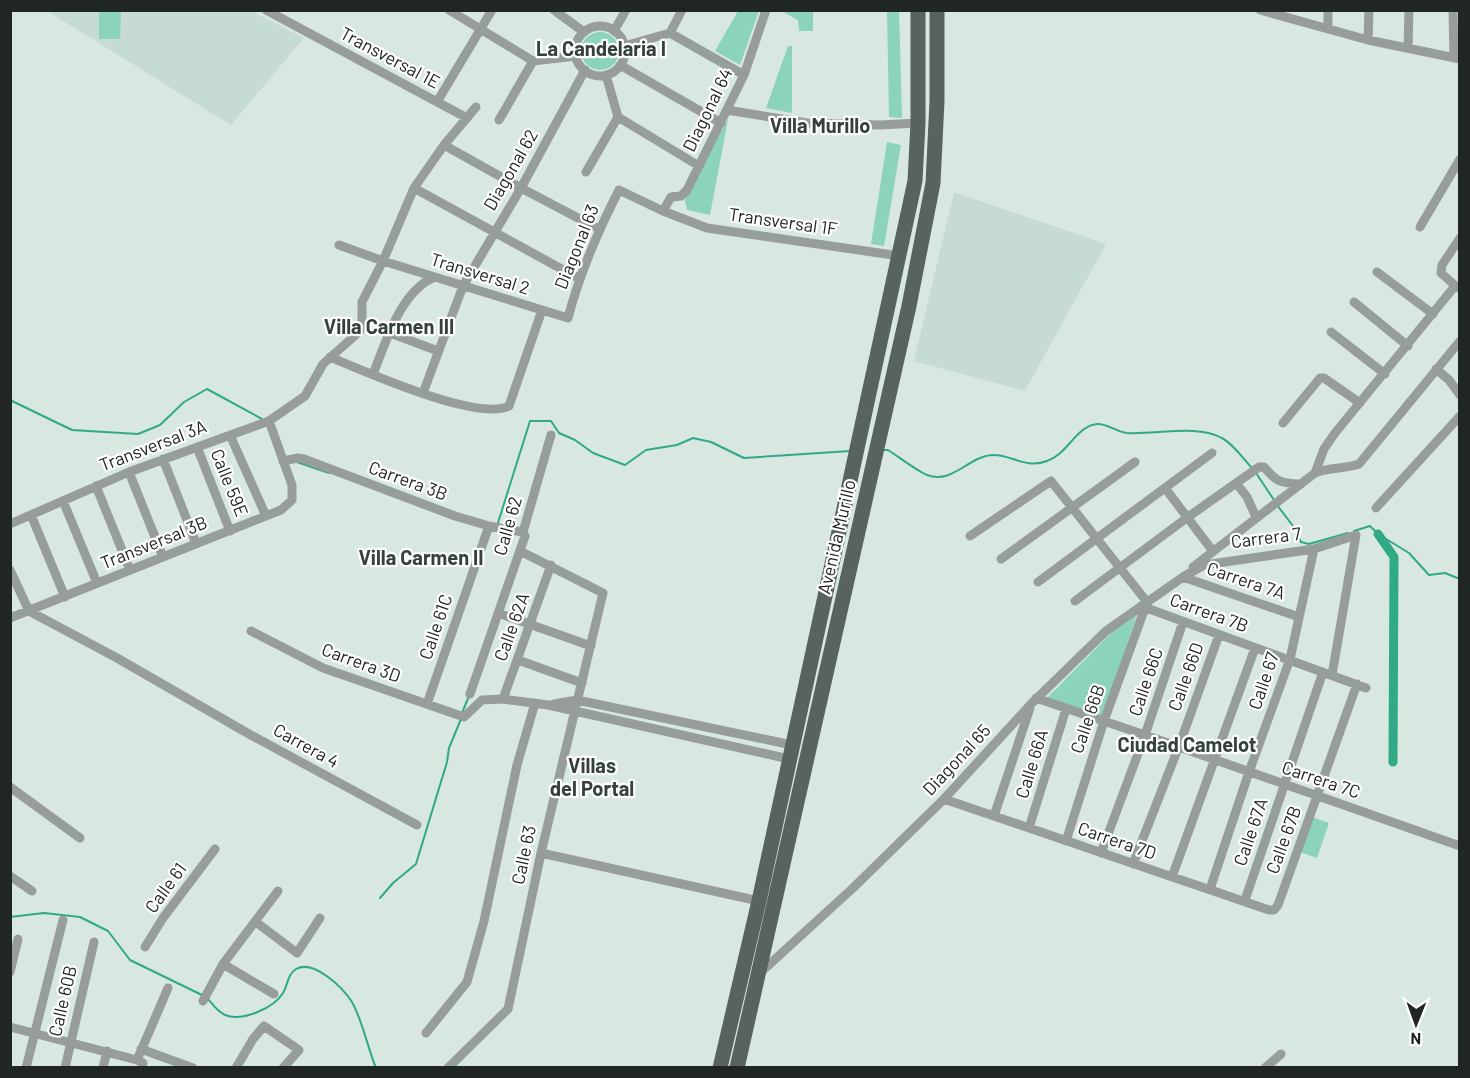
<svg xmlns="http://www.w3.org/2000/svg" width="1470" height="1078" viewBox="0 0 1470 1078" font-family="Barlow,sans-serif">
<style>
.built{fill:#c6dcd3}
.green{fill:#8bd4bb}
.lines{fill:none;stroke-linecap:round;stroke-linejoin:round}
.stream{stroke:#30a987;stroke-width:2}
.canal{stroke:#30a987;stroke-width:9}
.minor{stroke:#969d9a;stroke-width:9}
.primary{stroke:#58625e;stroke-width:15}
.labels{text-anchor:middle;stroke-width:4.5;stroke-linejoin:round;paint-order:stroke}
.street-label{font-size:18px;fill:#202623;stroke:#fff}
.neighbourhood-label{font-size:20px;font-weight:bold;fill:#35413c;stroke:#fff}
</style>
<rect width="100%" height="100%" fill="#d9e7e1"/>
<!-- built -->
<path class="built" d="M47,11H251L304,38L231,125Z
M954,192L1106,244L1025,391L914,361Z"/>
<!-- green -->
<path class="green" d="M99,11H121L120,39H99Z
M738,11H759L740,65L715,51Z
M781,11H813V31H799L798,20Z
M887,11H899L902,118L889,117Z
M581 51a19 19 0 1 1 38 0a19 19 0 1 1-38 0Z
M788,46H792V113L766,108Z
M728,119L710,215L687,210L685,200L687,195Z
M887,142L901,145L884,246L871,244Z
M1137,615L1102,718L1047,698L1114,630Z
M1312,817L1329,823L1317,858L1300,852Z"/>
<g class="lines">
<!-- stream -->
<path class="stream" d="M10,400L72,430L138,434L160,425L184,402L207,389L262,419
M883,450H888C899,457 917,471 927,475C953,485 969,455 994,455C1012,455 1026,469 1047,461C1068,454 1076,426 1097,424C1106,423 1117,432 1127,433C1154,435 1198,424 1222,438C1233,444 1242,457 1251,467
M297,462L329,473
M1256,473L1274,500
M1277,505L1293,526L1301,542L1309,544L1348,533
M497,526L530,421H551L559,433L575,440L593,453L625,465L646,450L677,445L693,438L711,442L744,458L850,451
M1354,531L1370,526L1378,534L1409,553L1429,575L1445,573L1460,579
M462,713L469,696
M380,898L393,883L416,864L447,762L449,748L461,719
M10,917L44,913L80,917L108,931L130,960L204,996
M208,999C213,1005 218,1012 225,1015C242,1022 274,1008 283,993C288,985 287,975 296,969C314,959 343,988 352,1002C363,1022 367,1046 376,1068"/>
<!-- canal -->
<path class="canal" d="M1378,534L1394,557L1393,762"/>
<!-- minor -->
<path class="minor" d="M266,10L467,118
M449,10L533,61L576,56
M554,10L584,32
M1260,10L1368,40L1460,59
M1328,10V29
M1453,10L1454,58
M575 51a25 25 0 1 1 50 0a25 25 0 1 1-50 0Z
M614,31L626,10
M670,33L744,75
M1368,40L1369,10
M624,46L670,33L682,10
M1408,48L1409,10
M620,65L721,123
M437,102L492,10
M727,110L807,123L880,125L918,123
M618,117L699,166
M499,120L533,61
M444,145L521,188L599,229
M586,172L618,117L606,75
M414,188L578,278
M663,211L671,197L681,196L687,190L744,75L766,10
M1420,227L1460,159
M339,245L383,261L568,318C580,272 598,231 619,190L663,211L707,228L900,256
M1377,272L1433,314
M1458,288L1441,273L1442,265L1460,238
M1354,302L1408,346
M1331,332L1385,374
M390,333L438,351
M330,357C364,371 478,422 509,406L542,310
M1436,369L1449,380L1460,395
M373,374C386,342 401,290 435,277
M423,393L463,286L521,188L585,70
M1283,423L1320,378H1324L1360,403
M230,435L266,516
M197,447L230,531
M163,459L196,543
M283,461L298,458L304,459L455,516L489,526L523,532
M129,472L163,557
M1315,473L1324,449L1335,433L1455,286
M1236,483L1247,497L1256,517
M96,486L130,570
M1165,488L1212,550
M63,501L97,583
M1376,508L1460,416
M31,515L65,597
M10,524L129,472L269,421L305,396L323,364L360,331L362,319V302L383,261L414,188L444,145L476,107
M970,536L1051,481L1147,602
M1001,559L1135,462
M1193,567L1315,473C1329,467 1345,469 1359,464L1460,341
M10,570L29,611L117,658L249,734L417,825
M1183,577L1299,617
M1038,582L1212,453
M1075,601L1188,517L1259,467H1264C1277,482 1280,483 1299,484
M1141,606L1366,688
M498,613L591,646
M10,618L281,510L292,500V485L269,421
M251,631L323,668L464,717L482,700L503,699L548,705L789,759
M518,660L582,683
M470,694L525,536L523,532L551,435
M1036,698L1145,735L1460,846
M503,699L551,565
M427,704L489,526
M554,704L577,700L792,745
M10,787L80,838
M944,799L1269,910H1274L1278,905L1357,684
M994,816L1030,708
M1029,828L1066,709
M1066,841L1104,721L1145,608
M541,853L759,901
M1101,853L1145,735L1183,622
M1133,864L1179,746L1219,635
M10,876L32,891
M1172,877L1255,648
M1210,889L1249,772L1290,659L1314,549
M1245,900L1323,672
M256,922L297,953L320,918
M145,947L163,918L215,849
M223,964L274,994
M10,972L18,939
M760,973L853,888L944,799L1032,703L1106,631L1183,577L1204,565L1314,549L1356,535L1332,675
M203,1001L223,964L278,891
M10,1027L137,1060L143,1063L142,1068
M426,1033L467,982L484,921L517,765L535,703
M141,1049L193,1068
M137,1060L168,988
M26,1068L63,920
M65,1068L94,942
M103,1068L107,1051
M236,1068L253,1039L264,1026L299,1050L283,1068
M448,1068L508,1009L541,853L603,593L520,551
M1265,1068L1281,1054"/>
<!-- primary -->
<path class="primary" d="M720,1068L759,901L915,181L918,123V10
M737,1068L909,306L933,183L937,101V10"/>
</g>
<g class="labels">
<!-- street labels -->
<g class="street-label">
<text transform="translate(390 58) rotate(28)" y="6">Transversal 1E</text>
<text transform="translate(708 110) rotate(-64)" y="6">Diagonal 64</text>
<text transform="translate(511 170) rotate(-60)" y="6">Diagonal 62</text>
<text transform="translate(783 222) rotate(8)" y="6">Transversal 1F</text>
<text transform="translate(577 247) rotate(-68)" y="6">Diagonal 63</text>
<text transform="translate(480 274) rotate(17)" y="6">Transversal 2</text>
<text transform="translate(153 446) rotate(-21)" y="6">Transversal 3A</text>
<text transform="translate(408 481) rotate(20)" y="6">Carrera 3B</text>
<text transform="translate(229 483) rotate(68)" y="6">Calle 59E</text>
<text transform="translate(508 526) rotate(-74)" y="6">Calle 62</text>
<text transform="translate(837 537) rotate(-77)" y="6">Avenida Murillo</text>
<text transform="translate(1266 538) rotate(-7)" y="6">Carrera 7</text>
<text transform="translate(154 543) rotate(-22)" y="6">Transversal 3B</text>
<text transform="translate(1246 581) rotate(19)" y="6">Carrera 7A</text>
<text transform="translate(1209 613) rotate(20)" y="6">Carrera 7B</text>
<text transform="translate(436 627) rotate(-71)" y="6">Calle 61C</text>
<text transform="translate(512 627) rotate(-70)" y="6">Calle 62A</text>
<text transform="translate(361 663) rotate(20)" y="6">Carrera 3D</text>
<text transform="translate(1186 677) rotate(-70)" y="6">Calle 66D</text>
<text transform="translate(1264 681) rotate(-71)" y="6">Calle 67</text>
<text transform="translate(1146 682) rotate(-71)" y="6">Calle 66C</text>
<text transform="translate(1088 719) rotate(-71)" y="6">Calle 66B</text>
<text transform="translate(306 746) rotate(29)" y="6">Carrera 4</text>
<text transform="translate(957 760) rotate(-47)" y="6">Diagonal 65</text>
<text transform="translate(1032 764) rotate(-73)" y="6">Calle 66A</text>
<text transform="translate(1321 780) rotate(19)" y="6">Carrera 7C</text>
<text transform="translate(1251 832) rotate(-71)" y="6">Calle 67A</text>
<text transform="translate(1284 840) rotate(-70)" y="6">Calle 67B</text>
<text transform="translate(1117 841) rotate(19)" y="6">Carrera 7D</text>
<text transform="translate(524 855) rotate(-78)" y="6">Calle 63</text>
<text transform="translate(166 888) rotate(-54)" y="6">Calle 61</text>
<text transform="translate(63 1001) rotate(-77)" y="6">Calle 60B</text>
</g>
<!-- neighbourhood labels -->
<g class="neighbourhood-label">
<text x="601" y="56">La Candelaria I</text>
<text x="820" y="133">Villa Murillo</text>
<text x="389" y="334">Villa Carmen III</text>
<text x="421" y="565">Villa Carmen II</text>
<text x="1187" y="752">Ciudad Camelot</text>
<text x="592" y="773">Villas<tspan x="592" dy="23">del Portal</tspan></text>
</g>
</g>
<!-- border -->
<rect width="1470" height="1078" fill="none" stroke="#202623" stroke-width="24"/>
<!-- north arrow -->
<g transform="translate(1416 1024) rotate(181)" stroke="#ffffff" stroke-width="4.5" paint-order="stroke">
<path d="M0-4.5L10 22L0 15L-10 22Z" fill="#202623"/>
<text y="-9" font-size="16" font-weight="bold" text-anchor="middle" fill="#202623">N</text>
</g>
</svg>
